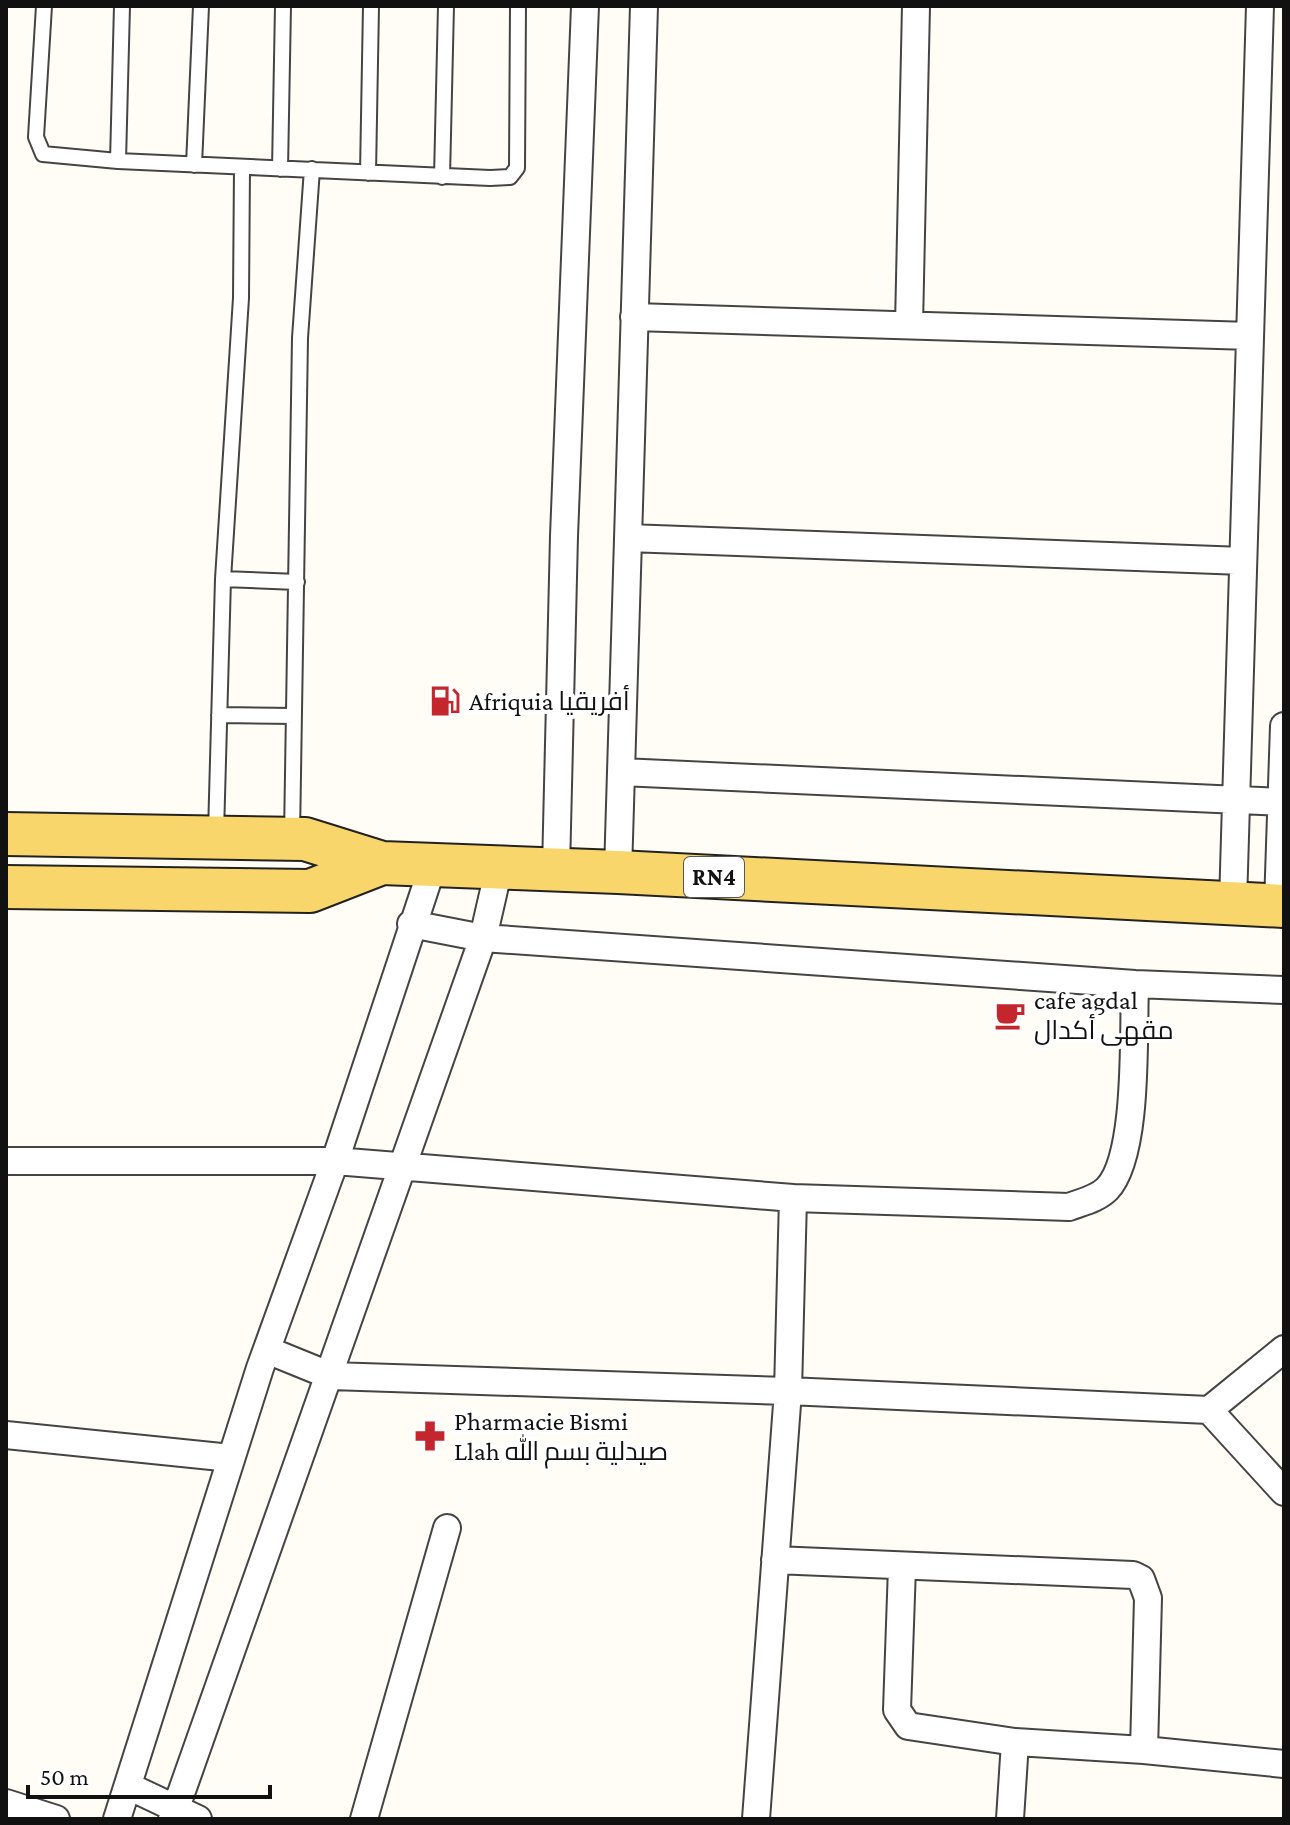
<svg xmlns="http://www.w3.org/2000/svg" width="1290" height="1825" viewBox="0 0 1290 1825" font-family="'Crimson Pro',Cairo,serif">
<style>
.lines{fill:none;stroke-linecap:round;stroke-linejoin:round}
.service-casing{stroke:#444;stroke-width:18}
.minor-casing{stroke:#444;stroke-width:30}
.primary-casing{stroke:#222;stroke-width:46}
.service{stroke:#fff;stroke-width:14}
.minor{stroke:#fff;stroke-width:26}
.primary{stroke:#f9d66b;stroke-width:42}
.labels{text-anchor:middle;stroke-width:8;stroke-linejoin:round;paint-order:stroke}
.shield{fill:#fff;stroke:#585858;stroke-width:2}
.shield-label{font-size:24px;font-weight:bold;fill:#111}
.poi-label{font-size:26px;fill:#111;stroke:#fff;text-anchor:start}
</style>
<rect width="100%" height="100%" fill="#fffdf5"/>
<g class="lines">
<!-- service casing -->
<g class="service-casing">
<path id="service" d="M44,6L36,137L43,154L118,161L490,178L510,177L517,168L518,6
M118,161L122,6
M194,165L201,6
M280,169L283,6
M368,173L371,6
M442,177L446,6
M223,579L297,582
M219,715L294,716
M216,833L223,579L241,298L242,168
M292,836L300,338L312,169"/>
</g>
<!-- minor casing -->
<g class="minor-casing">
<path id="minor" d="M634,317L1250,336
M909,325L916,6
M628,538L1243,561
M621,772L1284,802
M556,869L564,536L585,6
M618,872L644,6
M1233,903L1260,6
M1278,905L1284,726
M411,924L483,938L1135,984L1284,990
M6,1161H335L793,1198L788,1391L756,1819
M793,1198L1069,1207C1082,1202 1097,1199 1107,1189C1139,1156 1133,1032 1135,984
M267,1350L331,1376L788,1391L1209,1410L1284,1492
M1209,1410L1284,1349
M6,1435L231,1458
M775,1560L1133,1575L1141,1579L1148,1598L1144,1750L1015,1742L1010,1819
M902,1567L897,1710L908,1726L1015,1742
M1144,1750L1284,1764
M128,1786L198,1819
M6,1803L56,1819
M117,1819L260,1368L335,1161L433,865
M172,1819L483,938L499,868
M364,1819L447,1528"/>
</g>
<!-- primary casing -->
<g class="primary-casing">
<path id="primary" d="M6,834L305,839L382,863L618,872L1284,906
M6,887L310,891L382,863"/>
</g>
<!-- service -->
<use href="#service" class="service"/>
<!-- minor -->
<use href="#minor" class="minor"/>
<!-- primary -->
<use href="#primary" class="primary"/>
</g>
<!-- icons -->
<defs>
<g id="fuel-bare" transform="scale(2.4)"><path d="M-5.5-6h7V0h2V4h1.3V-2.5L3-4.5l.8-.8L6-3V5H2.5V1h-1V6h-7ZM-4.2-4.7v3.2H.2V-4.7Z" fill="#c4262e" stroke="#fff" stroke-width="2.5" paint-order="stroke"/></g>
<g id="cafe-bare" transform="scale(2.4)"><path d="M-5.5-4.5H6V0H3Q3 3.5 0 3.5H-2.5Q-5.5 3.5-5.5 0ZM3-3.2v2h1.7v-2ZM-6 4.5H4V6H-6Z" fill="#c4262e" stroke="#fff" stroke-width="2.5" paint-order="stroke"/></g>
<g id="pharmacy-bare" transform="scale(2.4)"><path d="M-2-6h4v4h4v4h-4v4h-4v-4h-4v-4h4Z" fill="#c4262e" stroke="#fff" stroke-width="2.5" paint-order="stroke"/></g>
</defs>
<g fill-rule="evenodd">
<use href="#fuel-bare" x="445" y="701"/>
<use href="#cafe-bare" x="1010" y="1015"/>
<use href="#pharmacy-bare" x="430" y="1436"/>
</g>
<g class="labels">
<!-- shield labels -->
<rect class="shield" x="684" y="857" width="60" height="40" rx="6"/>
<g class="shield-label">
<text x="714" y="885">RN4</text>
</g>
<!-- poi labels -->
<g class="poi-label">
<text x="469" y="710">Afriquia أفريقيا</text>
<text x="1034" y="1009">cafe agdal<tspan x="1034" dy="30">مقهى أكدال</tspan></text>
<text x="454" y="1430">Pharmacie Bismi<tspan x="454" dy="30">Llah صيدلية بسم الله</tspan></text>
</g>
</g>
<!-- border -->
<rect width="1290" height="1825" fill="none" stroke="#111111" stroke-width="16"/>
<!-- scale -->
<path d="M28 1785v12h242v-12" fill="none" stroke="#111111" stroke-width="4"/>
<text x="40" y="1785" font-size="24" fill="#111111" stroke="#ffffff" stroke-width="6" paint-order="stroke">50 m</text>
</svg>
